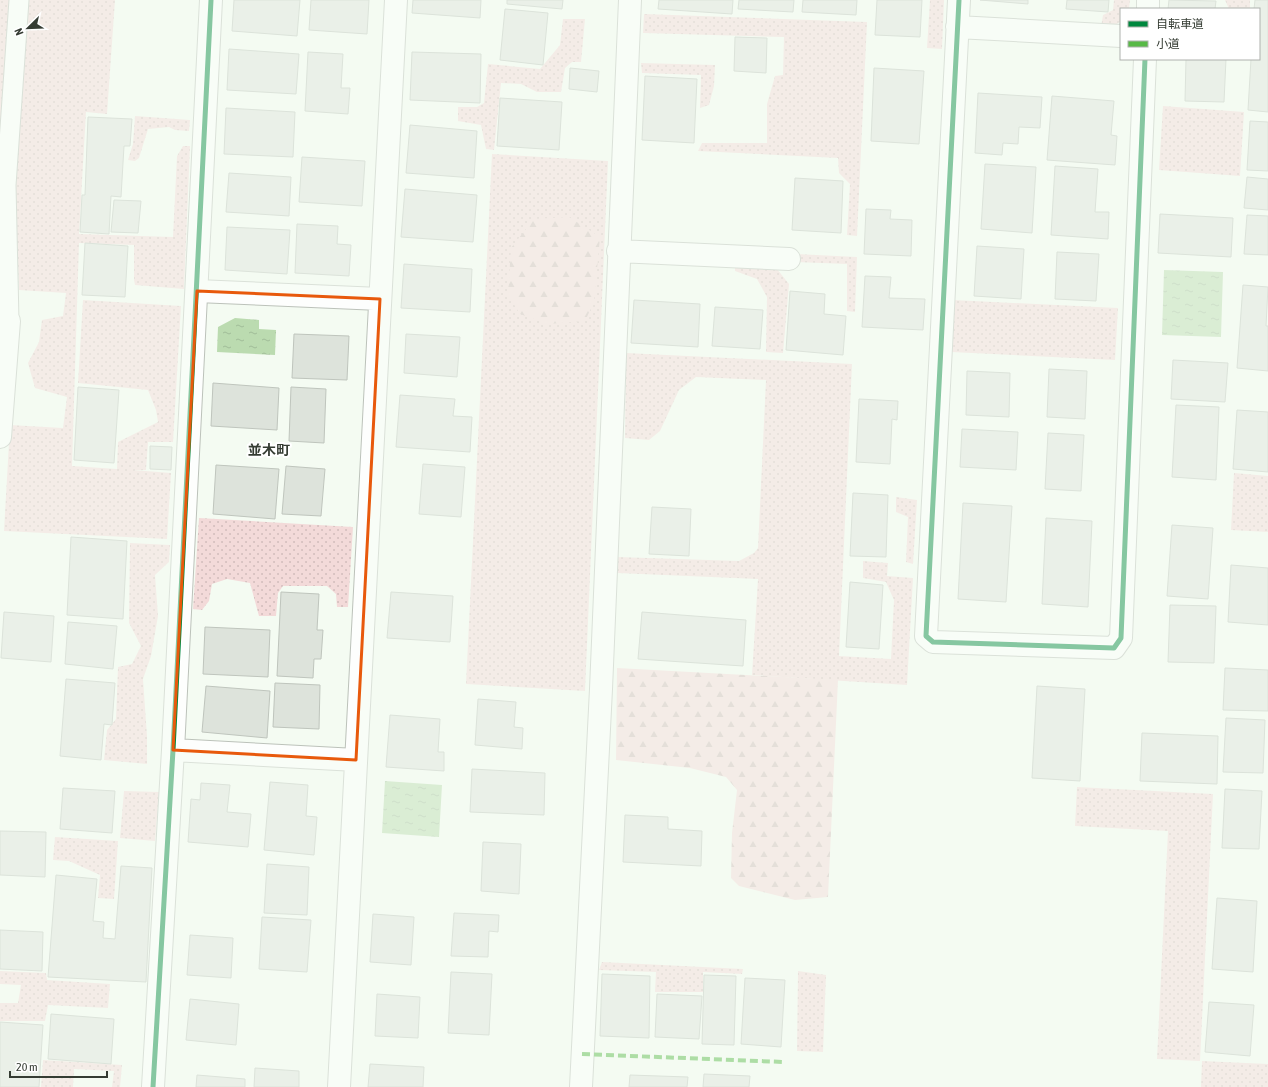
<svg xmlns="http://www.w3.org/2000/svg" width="1268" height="1087" viewBox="0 0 1268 1087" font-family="'Asap Condensed','Noto Sans JP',sans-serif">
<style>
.green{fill:url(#green-dots)}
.forest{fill:url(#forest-firs)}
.water{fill:url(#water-ripples)}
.building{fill:#dde3db;stroke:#bfc5bd}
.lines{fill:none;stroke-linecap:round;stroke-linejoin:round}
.service-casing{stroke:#bcc2ba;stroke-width:21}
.minor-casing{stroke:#bcc2ba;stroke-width:24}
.service{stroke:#fdfefd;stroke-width:19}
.minor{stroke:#fdfefd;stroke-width:22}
.quiet{stroke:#58b947;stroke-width:4;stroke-dasharray:8 4;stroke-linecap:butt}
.cycleway-casing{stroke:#fff;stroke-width:8}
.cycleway{stroke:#00873e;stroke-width:5}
.marked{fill:none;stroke:#e8590c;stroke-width:3;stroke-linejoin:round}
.labels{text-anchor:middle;stroke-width:4;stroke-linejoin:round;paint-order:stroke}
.quarter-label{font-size:14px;font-weight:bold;fill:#353c33;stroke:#fff}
</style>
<defs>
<pattern id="green-dots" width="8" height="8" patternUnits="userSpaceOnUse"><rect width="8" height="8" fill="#f3dad9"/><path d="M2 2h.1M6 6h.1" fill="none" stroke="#d1bcbb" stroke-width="1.8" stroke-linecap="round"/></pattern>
<pattern id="forest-firs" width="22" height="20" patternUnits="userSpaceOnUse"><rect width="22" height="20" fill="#f3dad9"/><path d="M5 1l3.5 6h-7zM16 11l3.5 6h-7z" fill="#d1bcbb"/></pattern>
<pattern id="water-ripples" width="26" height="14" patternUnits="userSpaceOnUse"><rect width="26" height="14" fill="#bbdbb0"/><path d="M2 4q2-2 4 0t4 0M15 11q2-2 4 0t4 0" fill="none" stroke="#a1bd98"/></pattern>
</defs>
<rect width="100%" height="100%" fill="#f4fbf2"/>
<!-- green -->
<path class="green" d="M0,0H11L0,150Z
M28,0H115L107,114L86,112L79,234L173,237L177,156L183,146H190L184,289L135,285L134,280V245L79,243L72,466L117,469L118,442L158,422L156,410L148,390L78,383L83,300L181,306L173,442H148L146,470H133L171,473L167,539L4,531L10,425L63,428L67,397L35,388L28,363L39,342L42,320L63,316L66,293L19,290L15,193V141Z
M930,0H944L942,49L927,48Z
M1114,0H1130L1129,9H1121V21L1114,26L1101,27L1103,15L1113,10Z
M1225,0H1250V9H1229Z
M644,14L867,22L857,236L847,235L850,184L839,173L838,158L698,151L702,143H767V104L775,76L783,75L784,37L643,33Z
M563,19H585L581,62H572L565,68L561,92H537L521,84L501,83L494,150L486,149L481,125L458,121V107H477L484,103L488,64L540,69L560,45Z
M641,63L715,65L714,86L709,105L700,108L701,75L642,73Z
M1163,106L1244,112L1240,176L1159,170Z
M135,116L190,120L189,131L175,130L169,127L148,129L139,158L135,161L128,160L133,144Z
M492,154L608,161L585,691L466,684Z
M796,254L857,257L855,312L847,311V264L795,262Z
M735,264L777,269L789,284L783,353L766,352L767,297L757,279L735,271Z
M953,300L1118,308L1115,360L951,352Z
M626,353L852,364L839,656L891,659L894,600L886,582L863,578V561L888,563L887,576L913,578L907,685L752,675L758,579L617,573V557L739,561L754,553L758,548L766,380L696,377L679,390L660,431L649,440L625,438Z
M1234,473L1268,476V532L1231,530Z
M896,497L917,500L913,564L906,562L908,517L896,512Z
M199,518L353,527L348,607H337L336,594L327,586H283L278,593L276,616H259L250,583L227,579L212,584L209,601L202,610L193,609Z
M130,543L170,545L169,562L155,575L158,616L151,656L143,679L147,736V764L104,760L107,730L116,719L118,667L132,664L141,646L129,623Z
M1077,787L1213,794L1200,1061L1157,1059L1168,831L1075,826Z
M124,791L159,792L155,841L120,838Z
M55,837L118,841L114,899L98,898L100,875L69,861L53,860Z
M602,962L743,969L742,974L703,972V992H655L656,972L599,970Z
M0,971L46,973L47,980L110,984L108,1008L48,1005L45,1021H0V1003H18L21,985L0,984Z
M798,971L826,975L823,1052L797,1051Z
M43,1060L122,1065L120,1087H112L114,1071L74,1069L73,1087H41Z
M1202,1061L1268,1064V1087H1201Z"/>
<!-- forest -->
<path class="forest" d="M569,217L600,237L594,302L585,321L548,324L520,314L508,295L511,248L534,219Z
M617,668L838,680L828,897L795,900L739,886L731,878L732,833L737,790L726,777L690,768L616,760Z"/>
<!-- water -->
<path class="water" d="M1164,270L1223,272L1221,337L1162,335Z
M235,318L259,320V329L276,330L275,355L217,352L218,327Z
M385,781L442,785L439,837L382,833Z"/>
<!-- building -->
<path class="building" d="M234,0H300L297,36L232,31Z
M311,0H369L367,34L309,30Z
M413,0H481L480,18L412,13Z
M507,0H563L562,9L507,4Z
M659,0H733L732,14L658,9Z
M739,0H794L793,12L738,9Z
M803,0H857L856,15L802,12Z
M877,0H922L920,37L875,35Z
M980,0H1028V4Z
M1067,0H1109L1108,12L1066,9Z
M1169,0L1216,1L1215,9H1168Z
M1255,0H1268V112L1248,110L1251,59H1259V9H1254Z
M505,9L548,13L543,65L500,60Z
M735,37L767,38L766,73L734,71Z
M229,49L299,54L296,94L227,90Z
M308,52L343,54L341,88H350L348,114L305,111Z
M412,52L481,54L480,103L410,100Z
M1186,59H1226L1224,102L1185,101Z
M570,68L599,71L597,92L569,89Z
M874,68L924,71L919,144L871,141Z
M645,76L697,79L694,143L642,140Z
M978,93L1042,97L1040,128L1019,127L1018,144L1003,143L1002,155L975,153Z
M1052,96L1114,101L1111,135L1117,136L1115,165L1047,160Z
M500,98L562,102L559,150L497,146Z
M226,108L295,112L293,157L224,154Z
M88,117L132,119L130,146H124L121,197L111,196L109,234L80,232L82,195H85Z
M1250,121L1268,122V171L1247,170Z
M410,125L477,131L474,178L406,173Z
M302,157L365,161L362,206L299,202Z
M985,164L1036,167L1032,233L981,229Z
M1055,166L1098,169L1095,212H1109L1108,239L1051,235Z
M229,173L291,177L289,216L226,212Z
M1247,177L1268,179V210L1244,208Z
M795,178L843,181L841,233L792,230Z
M405,189L477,195L473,242L401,237Z
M114,200L141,201L138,233L111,232Z
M866,209L891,210L890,219L912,220L911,256L864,254Z
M1160,214L1233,218L1231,257L1158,253Z
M1247,215L1268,216V255L1244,254Z
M297,224L338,226L337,244L351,245L349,276L295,273Z
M227,227L290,230L287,274L225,270Z
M85,243L128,246L125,297L82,295Z
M977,246L1024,249L1021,299L974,296Z
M1057,252L1099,254L1096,301L1055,299Z
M404,264L472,269L470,312L401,308Z
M865,276L891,277L889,298L925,299L923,330L862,327Z
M1243,285L1268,287L1266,326H1268V371L1237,368Z
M790,291L825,294L824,314L846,316L843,355L786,350Z
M634,300L700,304L698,347L631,343Z
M715,307L763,310L760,349L712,346Z
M294,334L349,336L347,380L292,378Z
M406,334L460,337L457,377L404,373Z
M1173,360L1228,363L1225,402L1171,399Z
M1049,369L1087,371L1085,419L1047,417Z
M967,371L1010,373L1009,417L966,415Z
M213,383L279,388L277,430L211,426Z
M78,387L119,390L114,463L74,460Z
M291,387L326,389L324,443L289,441Z
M400,395L455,399L453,416L472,417L470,452L396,447Z
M859,399L898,401L897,420L892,419L890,464L856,462Z
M1176,405L1219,407L1216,480L1172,477Z
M1237,410L1268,412V472L1233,469Z
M962,429L1018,432L1016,470L960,467Z
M1048,433L1084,435L1081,491L1045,489Z
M150,446L172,447L171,470L150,469Z
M423,464L465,467L461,517L419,514Z
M216,465L279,469L275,519L213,514Z
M286,466L325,469L321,516L282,514Z
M853,493L888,495L886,557L850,556Z
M963,503L1012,506L1006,602L958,599Z
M652,507L691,509L689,556L649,554Z
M1046,518L1092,521L1088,607L1042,604Z
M1172,525L1213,528L1208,599L1167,596Z
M71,537L127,541L123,619L67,615Z
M1231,565L1268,568V625L1228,622Z
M850,582L883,585L879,649L846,647Z
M281,592L319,594L317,630H323L321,659H314L313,678L277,676Z
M391,592L453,596L450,642L387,638Z
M1170,605L1216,606L1214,663L1168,662Z
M4,612L54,616L51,662L1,658Z
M642,612L746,620L743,666L638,659Z
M68,622L117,626L113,669L65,664Z
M205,627L270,630L268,677L203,674Z
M1225,668L1268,670V711L1223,710Z
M66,679L115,683L112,725L104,724L101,760L60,756Z
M275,683L320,685L319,729L273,727Z
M206,686L270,691L267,738L202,732Z
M1037,686L1085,689L1080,781L1032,778Z
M478,699L516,702L514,727L523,728L522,749L475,745Z
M390,715L440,719L438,752H444V771L386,767Z
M1226,718L1265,720L1263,773L1223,772Z
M1142,733L1218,736L1217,784L1140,781Z
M472,769L545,773L544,815L470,812Z
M270,782L308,785L306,816L317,817L314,855L264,850Z
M201,783L230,785L227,812L251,814L248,847L188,842L191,799L200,800Z
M63,788L115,791L112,833L60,829Z
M1225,789L1262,791L1259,849L1222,848Z
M625,815L668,817V829L702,831L701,866L623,862Z
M0,831L46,832L45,877L0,875Z
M483,842L521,844L519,894L481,891Z
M267,864L309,867L307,915L264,913Z
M121,866L152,868L146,982L48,977L56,875L97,879L93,921L104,922L103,938L115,939Z
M1217,898L1257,901L1253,972L1212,969Z
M454,913L499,915L498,932L489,931L488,957L451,956Z
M373,914L414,917L411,965L370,962Z
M262,917L311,920L307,972L259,969Z
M0,930L43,932L42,971L0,969Z
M190,935L233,938L231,978L187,975Z
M451,972L492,974L489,1035L448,1033Z
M602,974L650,976L649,1038L600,1036Z
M704,975L736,976L734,1045L702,1044Z
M745,978L785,980L781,1047L741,1044Z
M377,994L420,997L418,1038L375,1036Z
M657,994L702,996L699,1039L655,1037Z
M190,999L239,1004L236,1045L186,1040Z
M1209,1002L1254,1005L1250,1056L1205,1052Z
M51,1014L114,1019L111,1064L48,1059Z
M0,1022L43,1025L39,1087H0Z
M370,1064L424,1067L423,1087H368Z
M255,1068L299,1071V1087H254Z
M704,1074L750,1076L749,1087H703Z
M197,1075L245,1079V1087H196Z
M630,1075L688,1077L687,1087H629Z"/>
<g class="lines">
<!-- service casing -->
<g class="service-casing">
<path id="service" d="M9,321L6,185L19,0"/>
</g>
<!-- minor casing -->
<g class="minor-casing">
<path id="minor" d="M959,0L926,636L933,642L1114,648L1121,638L1145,59
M1148,9V0
M957,27L1121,36
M618,251L789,259
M197,291L380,299
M0,437L9,321
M173,750L356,760
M153,1087L173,750L211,0
M339,1087L396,0
M581,1087L601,689L630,0"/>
</g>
<!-- service -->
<use href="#service" class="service"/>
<!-- minor -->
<use href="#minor" class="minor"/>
<!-- quiet -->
<path class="quiet" d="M582,1054L784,1062"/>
<!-- cycleway casing -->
<g class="cycleway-casing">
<path id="cycleway" d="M959,0L926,636L933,642L1114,648L1121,638L1145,59
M153,1087L173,750L211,0"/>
</g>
<!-- cycleway -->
<use href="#cycleway" class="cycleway"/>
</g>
<!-- marked area -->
<path d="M0 0H1268V1087H0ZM197,291L380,299L356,760L173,750Z" fill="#f4fbf2" fill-opacity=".55" fill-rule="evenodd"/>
<path class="marked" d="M197,291L380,299L356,760L173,750Z"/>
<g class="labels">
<!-- quarter labels -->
<g class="quarter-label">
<text x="269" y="455">並木町</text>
</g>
</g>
<!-- legend -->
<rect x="1120" y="8" width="140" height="52" fill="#ffffff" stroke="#aeb1ad"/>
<rect x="1128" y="21" width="20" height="6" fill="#00873e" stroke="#aeb1ad"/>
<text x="1156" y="28" font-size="12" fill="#353c33">自転車道</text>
<rect x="1128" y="41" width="20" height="6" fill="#58b947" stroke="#aeb1ad"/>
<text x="1156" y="48" font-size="12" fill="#353c33">小道</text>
<!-- north arrow -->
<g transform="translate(28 28) rotate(247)" stroke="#ffffff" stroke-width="3" paint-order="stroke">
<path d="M0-3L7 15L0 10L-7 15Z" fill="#353c33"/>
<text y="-6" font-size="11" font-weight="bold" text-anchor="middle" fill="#353c33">N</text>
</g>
<!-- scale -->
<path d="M10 1071v6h97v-6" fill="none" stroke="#353c33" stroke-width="2"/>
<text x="16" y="1071" font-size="12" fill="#353c33" stroke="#ffffff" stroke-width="3" paint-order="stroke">20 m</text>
</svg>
